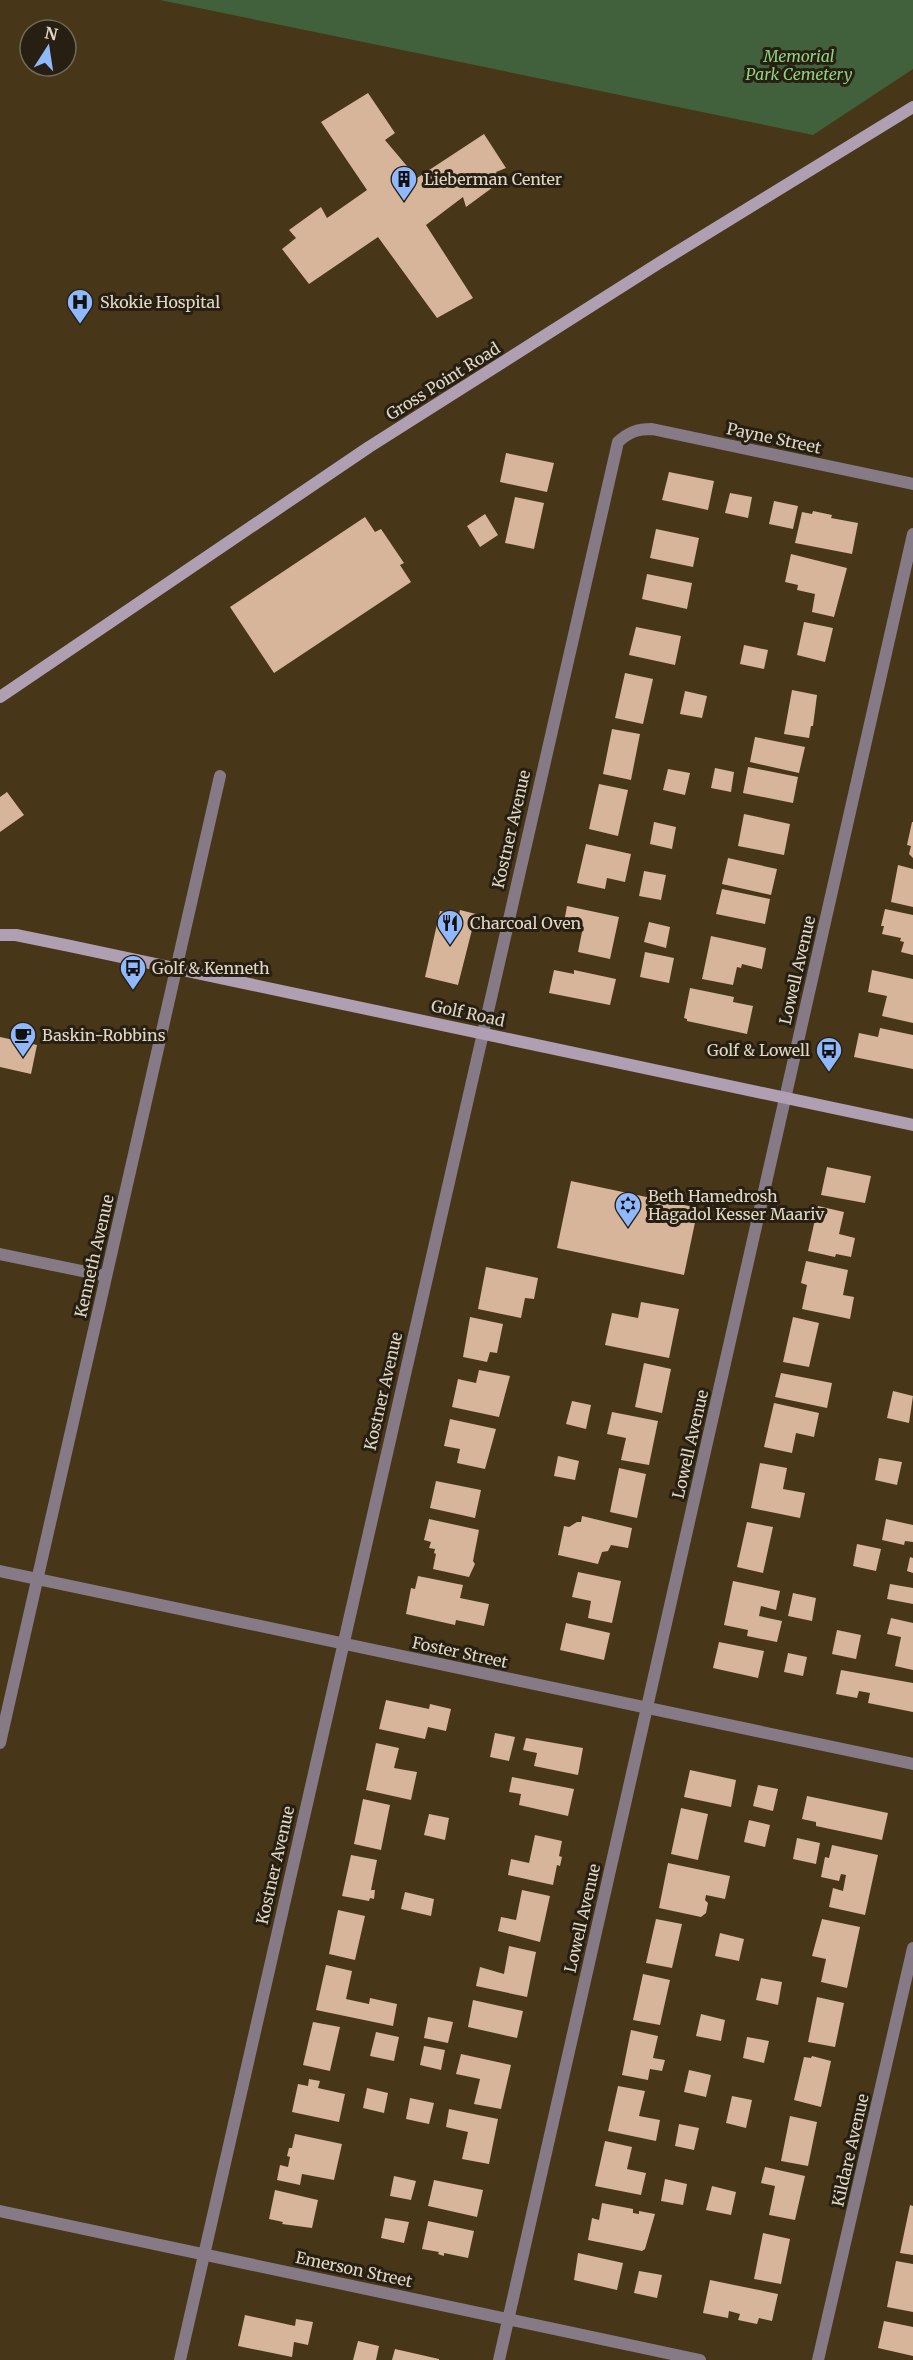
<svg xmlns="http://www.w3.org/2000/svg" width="913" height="2360" viewBox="0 0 913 2360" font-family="Merriweather,serif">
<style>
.green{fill:#40613b}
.building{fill:#d6b59b}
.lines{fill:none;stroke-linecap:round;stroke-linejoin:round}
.street{stroke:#867a87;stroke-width:12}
.secondary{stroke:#b09fb3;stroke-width:12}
.labels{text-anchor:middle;stroke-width:6;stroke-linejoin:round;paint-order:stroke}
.park-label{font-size:16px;font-style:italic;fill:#8dd382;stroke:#271f12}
.poi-label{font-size:16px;fill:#e1d7c5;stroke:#271f12;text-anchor:start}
.street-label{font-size:16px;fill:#e1d7c5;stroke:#271f12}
</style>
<rect width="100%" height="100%" fill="#473617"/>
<!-- green -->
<path class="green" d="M160,0H913V69L813,135Z"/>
<!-- building -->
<path class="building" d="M368,93L395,133L385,140L417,178L484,134L506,168L496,172L500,182L466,207L463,197L426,225L473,298L437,318L378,237L309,284L282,249L296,238L289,230L321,207L327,218L367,190L321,122Z
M506,453L554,463L547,492L500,482Z
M669,472L714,481L708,510L662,500Z
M730,493L752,497L748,518L725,513Z
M515,497L544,503L534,549L505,543Z
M774,501L798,506L793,529L769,524Z
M813,511L832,515L831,518L858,523L852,554L795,543L802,512L812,514Z
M485,514L498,535L480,547L467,526Z
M365,517L375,532L381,529L404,563L400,565L411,582L274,673L230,607Z
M656,529L699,538L693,567L650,558Z
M791,554L847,568L834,617L812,612L815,594L797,590L798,585L785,582Z
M647,574L692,583L687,609L642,599Z
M804,622L833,628L825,662L797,655Z
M636,627L681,636L675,665L629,655Z
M744,645L768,650L764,669L740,664Z
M625,673L653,679L643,724L615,718Z
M792,690L817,695L813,726H811L809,738L784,734Z
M685,691L707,696L702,718L680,714Z
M612,729L640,734L631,780L603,774Z
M755,737L805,747L799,773L750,762Z
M748,767L798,777L793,803L743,793Z
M715,768L734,772L731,792L711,788Z
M668,769L690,773L685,795L663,790Z
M599,784L628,790L618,836L589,829Z
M7,792L24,815L0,832V797Z
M744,814L790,824L784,855L738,846Z
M654,822L676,827L672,849L650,844Z
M912,822H913V858L909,854L911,846L907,845Z
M586,844L631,854L625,882L607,878L605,889L577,883Z
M728,858L777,869L771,895L722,884Z
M898,865L913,869V907L891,902Z
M644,871L666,875L661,900L639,896Z
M722,889L770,899L765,924L716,914Z
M567,906L619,917L610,959L578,952L582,932L563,928Z
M885,909L913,915V955L901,952L904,942L900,941L901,938L882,934L884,926H881Z
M460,910L476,914L458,985L425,977L440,911L459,915Z
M649,922L670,927L666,948L644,942Z
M711,936L766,948L762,969L742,964L741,968L737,967L733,985L702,979Z
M645,952L674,958L669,983L640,977Z
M554,970L574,974V970L616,979L610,1005L549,993Z
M872,970L913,979V1023L882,1016L887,996L868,992Z
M690,988L734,997L733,1002L753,1006L747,1034L687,1021V1019L684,1018Z
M880,1028L913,1035V1069L854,1057L859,1033L878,1037Z
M0,1037L37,1045L31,1074L0,1067Z
M827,1167L871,1176L865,1203L821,1195Z
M571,1181L698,1208L684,1275L557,1248Z
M818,1206L844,1212L839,1234L855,1238L851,1257L836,1254L835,1257L808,1251Z
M806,1261L848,1270L843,1295L854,1297L850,1319L802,1309L807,1285L801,1283Z
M486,1267L538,1278L534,1299L525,1298L521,1318L478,1309Z
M641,1302L679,1309L669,1358L605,1345L612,1313L638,1318Z
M470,1317L503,1324L497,1353L490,1352L487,1362L463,1357Z
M793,1317L819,1323L809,1367L783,1362Z
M644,1363L671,1369L662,1413L635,1407Z
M479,1370L510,1376L499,1417L452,1407L458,1379L476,1383Z
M781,1373L832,1383L827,1408L775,1397Z
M893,1391L913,1396L909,1423L887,1418Z
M572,1401L591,1405L586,1429L566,1424Z
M774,1403L819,1413L814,1437L796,1433L792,1453L764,1447Z
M612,1412L658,1421L649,1465L621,1460L626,1438L607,1434Z
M450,1419L496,1429L485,1469L457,1463L460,1449L444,1446Z
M558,1456L579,1461L575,1480L554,1476Z
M879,1458L902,1462L897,1485L875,1480Z
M760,1463L787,1468L783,1489L805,1493L800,1518L751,1508Z
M619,1468L646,1474L637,1518L610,1512Z
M436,1481L481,1490L475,1518L430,1508Z
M582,1516L632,1528L628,1548L611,1545L608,1551L602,1552L598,1564L558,1555L564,1526L569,1527L577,1522H581Z
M429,1519L479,1530L473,1561L475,1564L469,1577L433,1569L436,1554L434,1553L435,1549L429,1548L431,1542L424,1540Z
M886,1519L913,1525V1542L905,1541L904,1545L882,1540Z
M747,1522L773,1527L763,1573L737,1567Z
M857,1544L881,1549L876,1571L853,1566Z
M910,1557L913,1558V1573L907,1571Z
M578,1572L621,1581L612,1623L588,1618L591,1601L572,1597Z
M418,1576L463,1585L460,1598L489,1604L484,1626L456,1620L455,1625L406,1614L411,1588L415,1589Z
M733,1581L780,1591L776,1610L761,1606L759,1616L782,1621L777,1642L747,1636L748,1630L724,1625Z
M890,1584L913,1588V1604L887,1599Z
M793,1593L816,1598L812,1621L788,1616Z
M891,1618L913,1623V1670L895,1666L901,1637L887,1634Z
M566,1623L610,1633L604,1660L560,1650Z
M837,1630L861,1635L856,1659L832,1654Z
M719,1642L764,1651L758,1678L713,1668Z
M788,1653L807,1657L803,1676L784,1672Z
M841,1670L913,1683V1712L868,1703L870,1693L859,1691L857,1698L836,1694Z
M386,1700L429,1709L430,1704L451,1709L446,1731L428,1727L425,1739L379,1729Z
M495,1733L515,1737L509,1761L490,1757Z
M526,1738L583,1748L578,1775L534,1766L537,1753L523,1750Z
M376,1743L399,1748L394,1768L417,1772L411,1800L366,1790Z
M690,1770L736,1780L731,1807L684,1797Z
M512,1777L574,1789L568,1816L519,1805L521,1794L509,1792Z
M758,1785L778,1789L773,1811L753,1806Z
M807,1796L888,1813L882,1840L816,1826V1822L802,1819Z
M363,1799L390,1805L381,1850L354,1844Z
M681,1808L708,1814L698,1860L671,1854Z
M429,1814L449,1818L445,1840L424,1835Z
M749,1820L770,1825L765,1847L744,1842Z
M535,1835L562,1841L559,1856L562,1857L560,1866L557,1865L553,1885L508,1875L511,1859L529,1863Z
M797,1838L820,1843L816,1864L793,1859Z
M832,1845L878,1855L865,1915L829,1907L833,1888L843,1891L846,1875L841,1874L839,1881L821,1877L825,1857L829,1858Z
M351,1855L377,1860L371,1890H375L374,1899L370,1898L369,1901L342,1896Z
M668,1863L730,1876L725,1899L706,1895L705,1900L708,1903L706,1913L701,1917L659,1908Z
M522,1890L550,1896L540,1942L498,1931L501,1917L516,1920Z
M405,1892L434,1899L431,1916L401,1909Z
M338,1910L365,1916L355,1960L329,1954Z
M656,1919L682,1924L672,1968L646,1963Z
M822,1919L860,1927L847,1988L821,1982L826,1959L812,1956Z
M720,1933L744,1939L739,1961L715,1956Z
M509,1946L536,1952L527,1997L476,1986L480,1967L504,1974Z
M326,1965L352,1971L346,1999L369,2004L370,1998L397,2004L393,2026L316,2010Z
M643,1974L670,1980L660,2025L633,2020Z
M761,1978L782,1982L778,2005L756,2000Z
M817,1997L844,2003L835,2047L808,2042Z
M473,2000L523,2011L517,2038L468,2027Z
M701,2014L725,2020L721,2041L696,2036Z
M428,2017L453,2022L448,2043L424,2038Z
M313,2022L340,2027L330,2071L303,2065Z
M631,2030L658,2036L653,2058L665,2060L662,2071L650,2069L648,2080L622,2075Z
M376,2032L399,2037L394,2061L370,2056Z
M747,2037L769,2041L764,2063L743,2058Z
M424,2046L445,2050L441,2070L420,2065Z
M461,2054L511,2065L501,2109L474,2104L480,2079L456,2074Z
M812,2056L831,2061L821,2107L794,2100L804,2057L811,2058Z
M689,2070L711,2075L706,2097L684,2092Z
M309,2079L320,2081L318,2088L345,2094L339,2122L292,2112L298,2084L308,2086Z
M618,2086L645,2091L639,2116L660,2120L656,2141L608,2131Z
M367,2088L388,2093L384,2113L363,2108Z
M732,2096L752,2100L746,2128L726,2123Z
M410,2098L434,2103L429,2124L406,2119Z
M449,2109L498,2119L489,2164L462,2159L468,2132L446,2127Z
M790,2116L817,2122L808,2166L781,2161Z
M679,2124L699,2128L694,2150L675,2146Z
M295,2134L342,2144L334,2180L302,2174L300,2185L277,2180L280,2165L288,2167L290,2157L287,2156L289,2148H292Z
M605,2141L632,2147L627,2169L646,2173L641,2195L595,2186Z
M765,2167L805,2176L795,2220L769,2215L775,2186L761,2183Z
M394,2176L416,2181L411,2200L390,2196Z
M665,2179L687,2184L683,2205L661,2201Z
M434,2180L483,2190L477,2217L428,2206Z
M712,2186L736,2192L731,2215L706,2210Z
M275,2190L318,2200L312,2228L282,2224L283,2222L269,2219Z
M602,2203L633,2209V2213L639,2214V2211L655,2214L645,2249L642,2251L588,2240L592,2218L599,2220Z
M910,2205L913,2206V2255L900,2253Z
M385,2218L409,2222L404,2243L381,2238Z
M428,2221L474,2231L468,2258L444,2253V2256L438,2254L439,2252L422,2249Z
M763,2233L790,2239L781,2284L754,2279Z
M578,2253L623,2263L617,2290L574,2280Z
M896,2261L913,2264V2312L887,2307Z
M639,2271L662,2275L657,2298L634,2293Z
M710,2280L778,2294L772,2321L759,2318L757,2324L738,2320L740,2314L729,2311L728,2318L703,2313Z
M245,2315L295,2326L296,2319L313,2322L308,2345L294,2342L292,2357L238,2346Z
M884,2321L913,2327V2356L878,2348Z
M358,2341L379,2346L376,2360H353Z
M395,2349L439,2359V2360H392Z"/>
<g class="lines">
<!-- street -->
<path class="street" d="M0,1254L106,1276
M0,1571L913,1764
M0,1743L220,776
M0,2211L700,2360
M180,2360L618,442C629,432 637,429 652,429L913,484
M499,2360L913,534
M818,2360L913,1948"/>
<!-- secondary -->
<path class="secondary" d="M0,697L369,447L659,263L913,107
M0,935H16L70,946L913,1125"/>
</g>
<!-- icons -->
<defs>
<g id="building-pin" transform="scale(1.35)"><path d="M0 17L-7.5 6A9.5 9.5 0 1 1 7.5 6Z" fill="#90b8fd" stroke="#271f12"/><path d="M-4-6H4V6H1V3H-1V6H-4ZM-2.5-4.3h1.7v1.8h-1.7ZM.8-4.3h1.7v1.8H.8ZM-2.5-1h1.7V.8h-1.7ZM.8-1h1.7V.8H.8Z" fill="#111"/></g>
<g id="hospital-pin" transform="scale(1.35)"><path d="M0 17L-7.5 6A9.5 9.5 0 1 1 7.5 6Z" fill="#90b8fd" stroke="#271f12"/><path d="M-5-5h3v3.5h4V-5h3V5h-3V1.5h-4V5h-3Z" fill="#111"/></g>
<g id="restaurant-pin" transform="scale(1.35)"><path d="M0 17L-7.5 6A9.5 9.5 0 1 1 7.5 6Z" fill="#90b8fd" stroke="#271f12"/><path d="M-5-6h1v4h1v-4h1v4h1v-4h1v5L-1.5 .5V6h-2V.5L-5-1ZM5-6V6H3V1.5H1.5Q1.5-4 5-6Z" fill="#111"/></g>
<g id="bus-pin" transform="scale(1.35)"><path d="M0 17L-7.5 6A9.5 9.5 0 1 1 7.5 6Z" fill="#90b8fd" stroke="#271f12"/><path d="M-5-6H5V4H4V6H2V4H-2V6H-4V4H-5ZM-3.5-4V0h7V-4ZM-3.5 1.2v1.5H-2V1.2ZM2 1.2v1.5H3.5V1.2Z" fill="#111"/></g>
<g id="cafe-pin" transform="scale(1.35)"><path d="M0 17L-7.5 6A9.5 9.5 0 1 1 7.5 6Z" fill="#90b8fd" stroke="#271f12"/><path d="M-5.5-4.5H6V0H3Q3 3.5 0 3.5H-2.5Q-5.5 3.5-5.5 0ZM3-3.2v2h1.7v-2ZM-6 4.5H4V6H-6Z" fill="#111"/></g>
<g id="synagogue-pin" transform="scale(1.35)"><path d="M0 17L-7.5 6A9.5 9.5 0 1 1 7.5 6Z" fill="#90b8fd" stroke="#271f12"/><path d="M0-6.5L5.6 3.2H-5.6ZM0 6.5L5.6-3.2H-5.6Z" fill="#111"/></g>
</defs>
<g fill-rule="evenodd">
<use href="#building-pin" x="404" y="179"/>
<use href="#hospital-pin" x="80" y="302"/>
<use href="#restaurant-pin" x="450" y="923"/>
<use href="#bus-pin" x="133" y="968"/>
<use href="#cafe-pin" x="23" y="1035"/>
<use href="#bus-pin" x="829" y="1050"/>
<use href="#synagogue-pin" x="628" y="1205"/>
</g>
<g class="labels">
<!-- park labels -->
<g class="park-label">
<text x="799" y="62">Memorial<tspan x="799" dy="18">Park Cemetery</tspan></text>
</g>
<!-- poi labels -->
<g class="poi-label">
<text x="424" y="185">Lieberman Center</text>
<text x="100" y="308">Skokie Hospital</text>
<text x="470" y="929">Charcoal Oven</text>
<text x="152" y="974">Golf &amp; Kenneth</text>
<text x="42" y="1041">Baskin-Robbins</text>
<text x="810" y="1056" text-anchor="end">Golf &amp; Lowell</text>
<text x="648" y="1202">Beth Hamedrosh<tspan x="648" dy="18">Hagadol Kesser Maariv</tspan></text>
</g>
<!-- street labels -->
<g class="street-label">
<text transform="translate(443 381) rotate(-32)" y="6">Gross Point Road</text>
<text transform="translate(774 438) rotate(12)" y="6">Payne Street</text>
<text transform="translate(511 829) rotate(-77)" y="6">Kostner Avenue</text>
<text transform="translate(797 970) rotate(-77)" y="6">Lowell Avenue</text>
<text transform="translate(468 1013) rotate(12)" y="6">Golf Road</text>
<text transform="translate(94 1256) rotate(-77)" y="6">Kenneth Avenue</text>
<text transform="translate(383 1391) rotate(-77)" y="6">Kostner Avenue</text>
<text transform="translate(690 1444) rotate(-77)" y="6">Lowell Avenue</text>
<text transform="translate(460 1652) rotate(12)" y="6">Foster Street</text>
<text transform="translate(275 1865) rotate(-77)" y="6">Kostner Avenue</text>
<text transform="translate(582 1918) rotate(-77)" y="6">Lowell Avenue</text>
<text transform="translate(850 2150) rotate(-77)" y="6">Kildare Avenue</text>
<text transform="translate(354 2269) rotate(12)" y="6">Emerson Street</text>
</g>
</g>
<!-- north arrow -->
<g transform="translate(48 48) rotate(12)"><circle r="28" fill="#271f12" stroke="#71695a" stroke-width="1.5"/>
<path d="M0-4.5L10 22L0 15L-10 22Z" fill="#90b8fd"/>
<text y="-9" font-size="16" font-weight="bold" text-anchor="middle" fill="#e1d7c5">N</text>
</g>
</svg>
